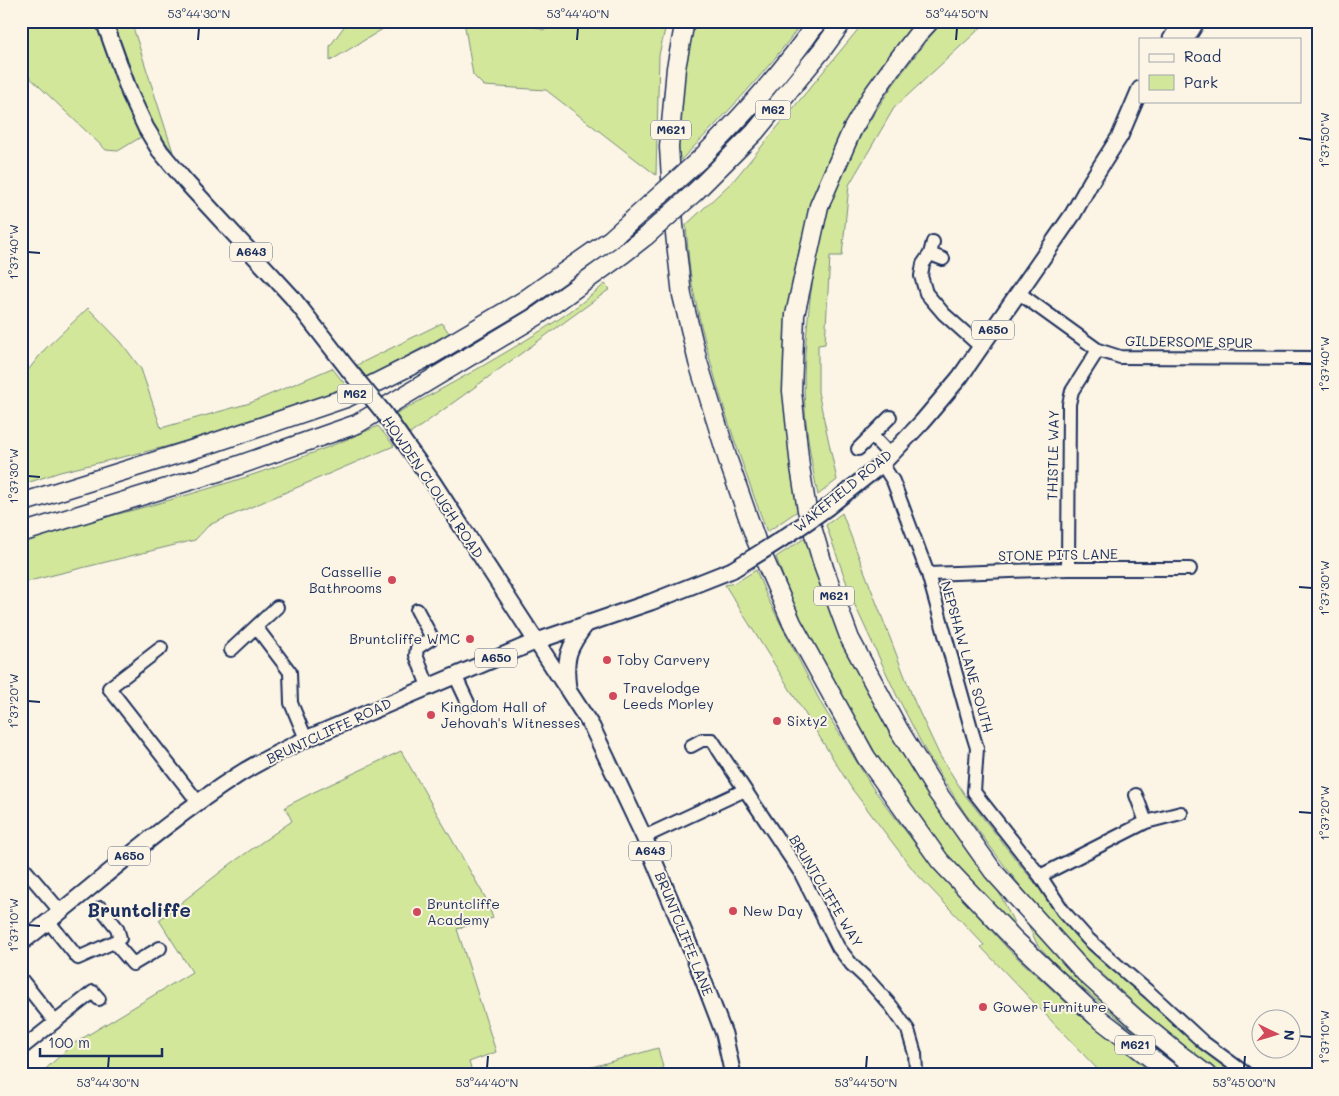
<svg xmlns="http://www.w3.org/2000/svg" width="1339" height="1096" viewBox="0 0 1339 1096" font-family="Mali,sans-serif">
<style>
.green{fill:#d3e79b;stroke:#778b7c}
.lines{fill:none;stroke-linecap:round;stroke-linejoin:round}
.minor-casing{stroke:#1b2f5e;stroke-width:16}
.major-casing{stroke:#1b2f5e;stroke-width:19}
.highway-casing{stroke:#1b2f5e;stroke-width:21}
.minor{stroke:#fcf5e5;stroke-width:12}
.major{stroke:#fcf5e5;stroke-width:15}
.highway{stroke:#fcf5e5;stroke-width:18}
.major-bridge-casing{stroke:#1b2f5e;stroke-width:19;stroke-linecap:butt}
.highway-bridge-casing{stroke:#1b2f5e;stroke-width:21;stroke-linecap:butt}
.major-bridge{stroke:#fcf5e5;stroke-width:15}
.highway-bridge{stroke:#fcf5e5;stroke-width:18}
.ticks{fill:none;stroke:#1b2f5e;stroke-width:2}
.poi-dot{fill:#d1495b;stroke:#fcf5e5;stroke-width:2}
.labels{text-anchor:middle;stroke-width:4;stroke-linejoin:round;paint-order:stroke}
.shield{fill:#fcf5e5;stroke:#5e6a86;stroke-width:1}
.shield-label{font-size:12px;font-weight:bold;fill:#1b2f5e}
.street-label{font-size:14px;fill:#1b2f5e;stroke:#fcf5e5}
.poi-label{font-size:14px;fill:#1b2f5e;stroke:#fcf5e5;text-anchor:start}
.district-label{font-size:19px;font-weight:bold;fill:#1b2f5e;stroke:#fcf5e5}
.neatline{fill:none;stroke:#1b2f5e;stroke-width:2}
.ticks-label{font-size:12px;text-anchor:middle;fill:#1b2f5e}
</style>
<rect width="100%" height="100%" fill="#fcf5e5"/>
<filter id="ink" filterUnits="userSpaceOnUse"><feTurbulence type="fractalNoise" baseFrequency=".02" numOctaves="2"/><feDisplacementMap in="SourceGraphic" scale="10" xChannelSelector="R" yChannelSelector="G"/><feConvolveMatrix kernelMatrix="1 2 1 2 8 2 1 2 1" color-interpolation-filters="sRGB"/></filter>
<g filter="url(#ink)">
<!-- green -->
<path class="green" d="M21,21H97L126,102L141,137L118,151L106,150L21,69Z
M113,21H131L173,152L150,121Z
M348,21H396L330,61V46Z
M464,21H522L543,30L561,21H667L659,55L656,175L546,90L484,86L473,75Z
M692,21H803C766,74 720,120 675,166L678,106Z
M865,21H916L885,60L843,130L820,184L802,238L792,283L785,347L787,419L793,481L799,510L767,532C738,454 711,375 694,294C689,272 688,248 686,225L734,180Z
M944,21H988L894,108L849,185L842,256H830L825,344L818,345V392L837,480L818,495C812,466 807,438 805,409C803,378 805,348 808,318C811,286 816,256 824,225C840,164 876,105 915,56C924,44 933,32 944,21Z
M605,284L610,289L410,434L395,414C450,385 504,355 556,321C573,310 589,297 605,284Z
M88,308L121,342L141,369L161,428L250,403L332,368L348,388L257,419L165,447L60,472L21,485V379L45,349Z
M442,323L449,333L367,378L357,365Z
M378,426L394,446L209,525L195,540L21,583V539C96,520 172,501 246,477C291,462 335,445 378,426Z
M842,513L915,703L940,756L965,795L1024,870L1085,942L1241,1075H1222L1178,1043L1086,959L1044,916L1004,865L965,813L927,754L896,694L853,601L826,525Z
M808,536L921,779L967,851L996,886L1018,931L944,853L876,754L799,620L776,557Z
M756,570L767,597L822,705L872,787L929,862L1009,950L1082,1017L1155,1075H1103L981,947L984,945L914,871L852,789L725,585L735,583Z
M401,751L485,897L493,918L457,929L496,1052L469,1062L473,1075H39L73,1044L192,972L159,920L232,863L292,821L285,807L312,793Z
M1027,922L1064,962L1193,1075H1188L1167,1060L1060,969L1037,944Z
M658,1048L665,1075H564Z"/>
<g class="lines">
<!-- minor casing -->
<g class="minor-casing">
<path id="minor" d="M933,242L930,254L923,264L921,276L926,293L944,314L981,347
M930,254L943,259
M1019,293L1098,350L1120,357L1318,358
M871,435L890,455
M858,449L890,417
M882,464L893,481L928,574L973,735L977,748L974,792L1040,876L1063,911L1088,939L1116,964L1150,993L1203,1042L1248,1075
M1068,569L1069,404L1072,391L1098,350
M928,574L1068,569H1190
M417,610L432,638L417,648L416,655L428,686
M256,627L290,672L291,703L306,739
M161,648L109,688L198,802
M231,650L277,607
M455,675L469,705
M691,746L702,740H712L745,790
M1136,795L1146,822
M644,837L745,790L800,872L838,947L852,965L869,981L892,1007L908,1030L915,1054L916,1070L915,1075
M21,865L61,912
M1040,876L1146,822L1181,813
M49,922L78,958L114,942L120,938L117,928L101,908
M114,942L133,964L160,948
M21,979L55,1022L93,992L99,999
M21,1049L55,1022"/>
</g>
<!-- major casing -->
<g class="major-casing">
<path id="major" d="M104,21L130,94L146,128L160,151L186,182L292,297L348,369
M1171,39L1182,21
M1186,39L1197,21
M402,439L432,481L592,727L644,837L696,961L724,1034L733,1075
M828,507L882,464L922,422L960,377L1073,214L1092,180L1120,136L1140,89
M568,688C564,658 568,647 587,623
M21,943C94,887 162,824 238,775C260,761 283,750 306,739L537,641L651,602L732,570"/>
</g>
<!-- highway casing -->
<g class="highway-casing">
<path id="highway" d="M685,21L676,68L669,147L674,225L682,295L698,362L728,460L756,540L792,623L866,757L940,861L1014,939L1096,1016L1173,1075
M930,21L917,35L894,65L871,97L852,130L819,206L795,315L792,391L800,467L807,510L824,568L850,639L899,730L937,792L993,871L1085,973L1136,1019L1179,1054L1207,1075
M699,160C742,116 783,72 818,21
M695,192L755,132L822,50L843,21
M21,503L213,443L346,398L430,356L523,301L611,239L649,205
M21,533L225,470L357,424L537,316L623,254L646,236"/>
</g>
<!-- minor -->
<use href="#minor" class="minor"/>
<!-- major -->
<use href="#major" class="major"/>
<!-- highway -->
<use href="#highway" class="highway"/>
<!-- major-bridge casing -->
<g class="major-bridge-casing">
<path id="major-bridge" d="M348,369L384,413L402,439
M732,570C765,550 797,530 828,507"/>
</g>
<!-- highway-bridge casing -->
<g class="highway-bridge-casing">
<path id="highway-bridge" d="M649,205L699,160
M646,236L695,192"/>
</g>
<!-- major-bridge -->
<use href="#major-bridge" class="major-bridge"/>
<!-- highway-bridge -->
<use href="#highway-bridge" class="highway-bridge"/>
</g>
</g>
<!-- ticks -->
<path class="ticks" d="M198,40L199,28M577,40L578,28M956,40L957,28M1299,138L1312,140M28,252L40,253M1299,363L1312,364M28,476L40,477M1299,587L1312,588M28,701L40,702M1299,812L1312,813M28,925L40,926M1299,1036L1312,1037M108,1068L109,1056M487,1068L488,1056M866,1068L867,1056M1244,1068L1245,1056"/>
<!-- markers -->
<g class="poi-dot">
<circle cx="392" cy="580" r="5"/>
<circle cx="470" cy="639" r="5"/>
<circle cx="607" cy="660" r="5"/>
<circle cx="613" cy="696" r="5"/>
<circle cx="431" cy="715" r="5"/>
<circle cx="777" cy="721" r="5"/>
<circle cx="733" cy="911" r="5"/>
<circle cx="417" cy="912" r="5"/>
<circle cx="983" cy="1007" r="5"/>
</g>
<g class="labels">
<!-- shield labels -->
<g class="shield">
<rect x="755.5" y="100.5" width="35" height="19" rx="4"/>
<rect x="651" y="120.5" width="40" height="19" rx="4"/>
<rect x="230" y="242.5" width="42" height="19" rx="4"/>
<rect x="972" y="320.5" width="42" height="19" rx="4"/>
<rect x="337.5" y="384.5" width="35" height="19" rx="4"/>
<rect x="814" y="586.5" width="40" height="19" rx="4"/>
<rect x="475" y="648.5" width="42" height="19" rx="4"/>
<rect x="629" y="841.5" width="42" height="19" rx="4"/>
<rect x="108" y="846.5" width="42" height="19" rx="4"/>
<rect x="1115" y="1035.5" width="40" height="19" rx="4"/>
</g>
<g class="shield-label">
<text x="773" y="114">M62</text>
<text x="671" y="134">M621</text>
<text x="251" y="256">A643</text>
<text x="993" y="334">A650</text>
<text x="355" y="398">M62</text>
<text x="834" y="600">M621</text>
<text x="496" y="662">A650</text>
<text x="650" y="855">A643</text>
<text x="129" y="860">A650</text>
<text x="1135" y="1049">M621</text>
</g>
<!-- street labels -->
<g class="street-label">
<text transform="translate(1189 342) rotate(1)" y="5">GILDERSOME SPUR</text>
<text transform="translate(1053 455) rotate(-89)" y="5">THISTLE WAY</text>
<text transform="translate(433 487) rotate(56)" y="5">HOWDEN CLOUGH ROAD</text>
<text transform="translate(843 491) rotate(-39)" y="5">WAKEFIELD ROAD</text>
<text transform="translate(1058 555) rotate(-1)" y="5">STONE PITS LANE</text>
<text transform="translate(967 657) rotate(74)" y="5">NEPSHAW LANE SOUTH</text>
<text transform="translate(329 731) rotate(-25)" y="5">BRUNTCLIFFE ROAD</text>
<text transform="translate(826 891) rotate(59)" y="5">BRUNTCLIFFE WAY</text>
<text transform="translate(684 934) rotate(68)" y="5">BRUNTCLIFFE LANE</text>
</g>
<!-- poi labels -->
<g class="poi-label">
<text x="382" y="577" text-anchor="end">Cassellie<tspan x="382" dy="16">Bathrooms</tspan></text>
<text x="460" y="644" text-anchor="end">Bruntcliffe WMC</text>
<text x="617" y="665">Toby Carvery</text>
<text x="623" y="693">Travelodge<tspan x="623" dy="16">Leeds Morley</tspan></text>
<text x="441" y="712">Kingdom Hall of<tspan x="441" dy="16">Jehovah's Witnesses</tspan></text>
<text x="787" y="726">Sixty2</text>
<text x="427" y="909">Bruntcliffe<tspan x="427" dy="16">Academy</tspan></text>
<text x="743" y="916">New Day</text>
<text x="993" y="1012">Gower Furniture</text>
</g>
<!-- district labels -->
<g class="district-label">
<text x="139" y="917">Bruntcliffe</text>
</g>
</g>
<!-- margin -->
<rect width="1339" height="1096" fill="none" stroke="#fcf5e5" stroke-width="55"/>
<!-- legend -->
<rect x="1139" y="38" width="162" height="65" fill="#fcf5e5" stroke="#a2a6af"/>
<rect x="1149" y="54" width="25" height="8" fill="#fcf5e5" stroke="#a2a6af"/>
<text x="1184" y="62" font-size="15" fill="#1b2f5e">Road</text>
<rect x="1149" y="75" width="25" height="15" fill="#d3e79b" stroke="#a2a6af"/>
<text x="1184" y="88" font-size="15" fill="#1b2f5e">Park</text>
<!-- north arrow -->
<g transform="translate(1276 1034) rotate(95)"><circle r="24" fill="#fcf5e5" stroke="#a2a6af"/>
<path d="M0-4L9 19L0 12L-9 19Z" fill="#d1495b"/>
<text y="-8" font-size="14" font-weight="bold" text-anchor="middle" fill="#1b2f5e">N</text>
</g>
<!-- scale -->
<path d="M40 1048v8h122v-8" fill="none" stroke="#1b2f5e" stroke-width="2.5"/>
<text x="48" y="1048" font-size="15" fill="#1b2f5e" stroke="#fcf5e5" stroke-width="4" paint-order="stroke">100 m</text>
<rect x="28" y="28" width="1284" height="1040" class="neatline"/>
<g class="ticks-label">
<text x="199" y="18">53°44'30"N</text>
<text x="578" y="18">53°44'40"N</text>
<text x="957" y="18">53°44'50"N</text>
<text transform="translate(1325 140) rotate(-90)" y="4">1°37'50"W</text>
<text transform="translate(14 252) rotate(-90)" y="4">1°37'40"W</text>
<text transform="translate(1325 364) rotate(-90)" y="4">1°37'40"W</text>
<text transform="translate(14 476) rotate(-90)" y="4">1°37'30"W</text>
<text transform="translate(1325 588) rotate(-90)" y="4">1°37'30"W</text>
<text transform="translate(14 701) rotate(-90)" y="4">1°37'20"W</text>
<text transform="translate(1325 813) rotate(-90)" y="4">1°37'20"W</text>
<text transform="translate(14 925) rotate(-90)" y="4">1°37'10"W</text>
<text transform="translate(1325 1037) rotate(-90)" y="4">1°37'10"W</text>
<text x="108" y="1087">53°44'30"N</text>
<text x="487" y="1087">53°44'40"N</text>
<text x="866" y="1087">53°44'50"N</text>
<text x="1244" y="1087">53°45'00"N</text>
</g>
</svg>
